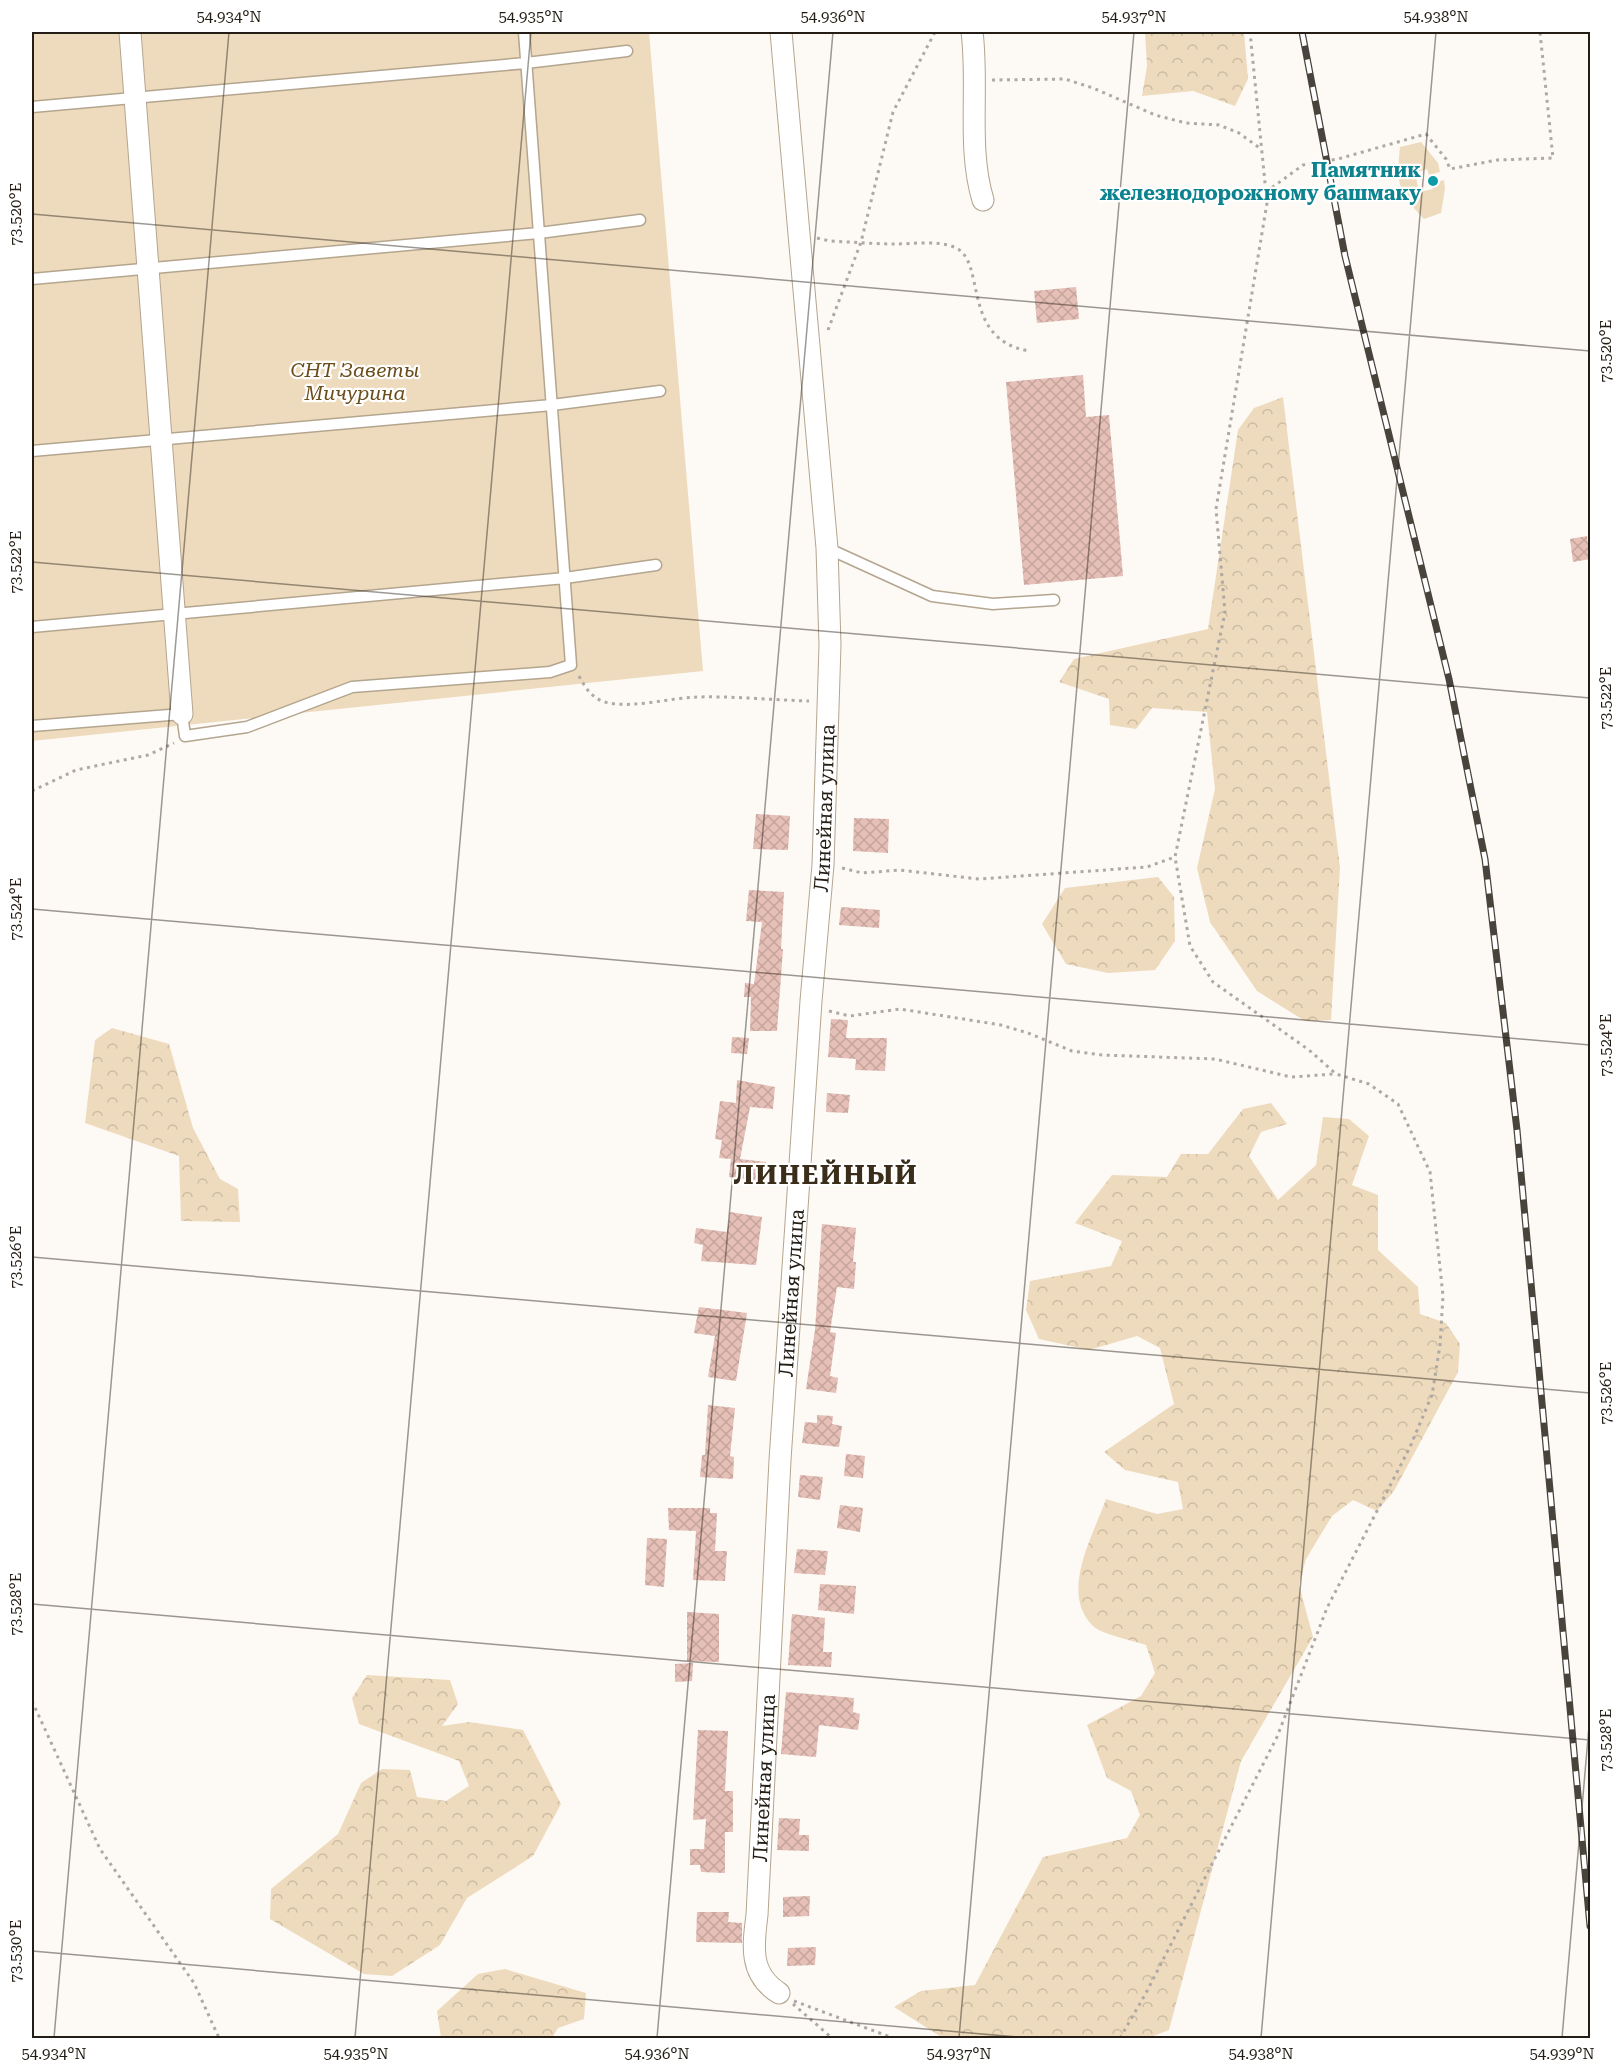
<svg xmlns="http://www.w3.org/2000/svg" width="1622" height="2070" viewBox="0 0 1622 2070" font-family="'Roboto Serif',serif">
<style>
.green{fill:#eedbbd}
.forest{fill:url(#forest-crowns)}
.building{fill:url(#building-cross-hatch)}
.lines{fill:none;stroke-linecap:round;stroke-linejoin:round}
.lane-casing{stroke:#b4a58f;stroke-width:13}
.street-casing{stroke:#b4a58f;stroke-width:23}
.path{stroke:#aea9a4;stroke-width:3;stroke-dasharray:3 4.5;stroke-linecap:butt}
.lane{stroke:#fff;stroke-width:10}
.street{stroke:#fff;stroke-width:21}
.rail-casing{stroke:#48433b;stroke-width:7}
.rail{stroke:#fff;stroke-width:4.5;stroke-dasharray:14;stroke-linecap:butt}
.ticks{fill:none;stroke:#231d15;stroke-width:1.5;stroke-opacity:0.45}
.culture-dot{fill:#0f9aa8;stroke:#fff;stroke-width:2}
.labels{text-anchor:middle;stroke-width:4.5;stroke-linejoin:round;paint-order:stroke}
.culture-label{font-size:20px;font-weight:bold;fill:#0d838f;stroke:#fff;text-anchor:end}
.park-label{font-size:20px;font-style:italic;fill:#6a4d1a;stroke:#fff}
.street-label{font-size:20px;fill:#231d15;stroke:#fff}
.district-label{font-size:26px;font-weight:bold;letter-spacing:1.5px;fill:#3a2d1a;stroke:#fff}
.neatline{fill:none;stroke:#231d15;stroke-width:2}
.ticks-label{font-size:15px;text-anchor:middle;fill:#231d15}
</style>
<defs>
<pattern id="forest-crowns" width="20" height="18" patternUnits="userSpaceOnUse" patternTransform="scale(1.5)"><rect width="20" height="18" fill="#eedbbd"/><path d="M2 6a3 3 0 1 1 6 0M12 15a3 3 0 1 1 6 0" fill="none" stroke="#ccbca2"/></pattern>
<pattern id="building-cross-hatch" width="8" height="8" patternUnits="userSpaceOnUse" patternTransform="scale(1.5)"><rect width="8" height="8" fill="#e6bfb7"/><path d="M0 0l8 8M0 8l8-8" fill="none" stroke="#c5a49c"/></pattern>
</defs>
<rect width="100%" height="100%" fill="#fdf9f5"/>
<!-- green -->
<path class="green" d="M32,32H649L703,671L32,741Z
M1421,142L1438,163L1440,172L1429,175L1427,169L1415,173L1419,192L1433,189L1431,184L1444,180L1445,189L1441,213L1424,219C1398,192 1396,184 1400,147Z"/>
<!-- forest -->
<path class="forest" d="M1145,32H1244L1248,79L1235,106L1193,91L1142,96L1147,66Z
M1283,397L1340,868L1331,1020L1305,1021L1257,991L1210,922L1197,868L1215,789L1207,712L1152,708L1136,729L1110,725L1109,699L1059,682L1074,659L1208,629L1238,430L1254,408Z
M1158,877L1174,897L1175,941L1155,970L1108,973L1066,964L1042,924L1065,888Z
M112,1028L169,1044L193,1128L220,1179L238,1189L240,1222L181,1221L179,1156L85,1123L95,1040Z
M1271,1103L1287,1124L1261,1132L1249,1156L1278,1200L1316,1165L1323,1117L1349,1119L1369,1136L1352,1185L1378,1195V1250L1418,1287L1420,1314L1446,1323L1460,1344L1458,1372L1394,1491L1377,1511L1353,1500L1332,1516L1306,1559L1299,1585L1313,1637L1241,1761L1169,2030L1148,2038H943L894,2007L921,1991L975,1985L1043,1857L1127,1838L1140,1815L1131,1791L1107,1778L1087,1725L1141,1696L1155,1673L1146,1645C1134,1641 1101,1634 1093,1626C1059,1593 1093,1536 1106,1499L1157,1514L1183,1509L1178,1482L1125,1470L1104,1452L1174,1404L1160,1348L1137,1336L1089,1350L1039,1339L1026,1310L1030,1281L1111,1266L1122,1241L1075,1223L1112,1175L1167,1177L1181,1154H1208L1243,1109Z
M367,1675L450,1680L458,1704L442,1726L469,1722L523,1730L561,1804L533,1856L467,1898L440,1945L392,1976L364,1974L270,1919L271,1889L338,1834L361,1783L382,1769L410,1770L417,1797L446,1801L469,1786L459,1761L359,1724L352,1698Z
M505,1969L586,1993L584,2019L558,2028L552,2038H441L437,2011L478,1974Z"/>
<!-- building -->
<path class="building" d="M1076,287L1079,319L1037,323L1034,291Z
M1083,375L1086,417L1109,415L1123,576L1024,585L1006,382Z
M1587,536L1590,559L1573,562L1570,539Z
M756,814L790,816L788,850L753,849Z
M854,818L889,819L888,853L853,851Z
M749,890L784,892L781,949H783L777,1031H750L751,997H744L745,983L754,984L762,922L746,921Z
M841,907L880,910L879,928L839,925Z
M831,1019L848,1020L846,1038H887L885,1071L855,1070L856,1059L828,1057Z
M732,1037L749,1038L747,1054L731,1053Z
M737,1080L775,1087L773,1109L750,1107L740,1159L766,1162L762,1182L729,1177L731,1159L719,1158L722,1140L715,1139L720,1101L736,1103Z
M827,1093L850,1095L848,1113L826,1112Z
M730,1212L762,1217L756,1265L701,1261L703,1245L694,1243L696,1228L727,1232Z
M822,1224L856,1228L853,1262H856L854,1289L837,1287L830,1332L836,1333L830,1376L838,1378L836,1393L806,1389L815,1330Z
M699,1307L747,1313L736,1381L708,1377L715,1336L694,1333Z
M708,1405L735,1408L730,1456L734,1457L733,1479L700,1477L702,1455H705Z
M817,1415L833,1416L832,1424L842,1426L839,1447L802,1443L805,1422L817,1423Z
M846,1454L865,1456L863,1478L844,1476Z
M800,1475L823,1477L820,1500L798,1497Z
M840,1505L863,1508L860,1532L837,1528Z
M668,1508H710V1513H717L715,1551H727L725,1581L693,1580L696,1531L669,1530Z
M647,1538L667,1539L664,1587L645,1585Z
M797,1549L828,1551L825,1575L794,1573Z
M820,1584L856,1586L854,1614L818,1610Z
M687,1612L719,1614V1662L687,1661Z
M792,1614L825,1618L823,1652H832L831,1667L788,1665Z
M693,1663L692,1681L675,1682V1664Z
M786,1692L854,1698L853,1712L860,1714L858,1730L819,1725L816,1757L781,1754Z
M698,1730L728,1731L725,1791H733V1832H725V1873L701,1872L700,1865H690V1849H704L706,1819L693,1820Z
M779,1818L800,1819L799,1835H809V1851L777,1850Z
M810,1896L809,1916L783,1917V1897Z
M697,1912H729L728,1922L742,1923V1943L696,1942Z
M816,1947L815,1965L787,1966L788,1948Z"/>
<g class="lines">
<!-- lane casing -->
<g class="lane-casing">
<path id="lane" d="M32,107L526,63L627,51
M32,279L539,233L640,220
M32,451L552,405L660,391
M827,548L932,596L993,604L1054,600
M32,627L565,578L656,565
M32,726L182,714L185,736L247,727L352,687L550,672L571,665L524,32"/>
</g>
<!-- street casing -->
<g class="street-casing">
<g id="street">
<path d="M130,32L182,714"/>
<path d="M972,32C979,86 967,148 983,200"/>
<path id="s1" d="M779,1993C749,1974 753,1946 757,1915L780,1460L811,1001L823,865L830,645L827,548L781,32"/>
</g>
</g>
<!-- path -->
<path class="path" d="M992,80L1065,79L1093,88L1155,115L1186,123L1219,125L1239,133L1261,149
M1266,192L1303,165L1338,159L1426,134L1446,159L1450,169L1497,160L1553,158L1540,32
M817,238L830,241C852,242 874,244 895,244C913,244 937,240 954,247C988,260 959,339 1029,351
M828,330L861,242L893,112L935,32
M579,676C586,689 593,700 609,703C635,708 669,698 697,697C734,696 772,700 809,701
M32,791L76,770L148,755L174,743
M842,868L862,873L899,870L979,879L1147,867L1175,857
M829,1011L850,1016L900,1009L1001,1025L1028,1033L1072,1051L1102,1055L1215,1059L1291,1077L1334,1074
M32,1701L100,1849L194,1983L219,2038
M794,2001L893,2038
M793,2004L832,2038
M1120,2038L1146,1993L1277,1737L1327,1608L1410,1447L1432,1395L1440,1345L1443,1296L1430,1172L1398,1104L1369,1084L1336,1074L1309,1050L1213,982L1190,946L1175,857L1225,612L1216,509L1267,203L1250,32"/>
<!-- lane -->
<use href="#lane" class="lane"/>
<!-- street -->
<use href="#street" class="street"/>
<!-- rail casing -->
<g class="rail-casing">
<path id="rail" d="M1302,32L1345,256L1449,679L1485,859L1517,1130L1590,1926"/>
</g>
<!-- rail -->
<use href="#rail" class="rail"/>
</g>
<!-- ticks -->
<path class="ticks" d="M32,214L1590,351M32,562L1590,698M32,909L1590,1045M32,1257L1590,1393M32,1604L1590,1740M32,1951L1028,2038M54,2038L229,32M355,2038L531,32M657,2038L833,32M959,2038L1134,32M1261,2038L1436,32M1562,2038L1590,1715"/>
<!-- markers -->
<circle class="culture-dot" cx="1433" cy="181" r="6"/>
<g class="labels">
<!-- culture labels -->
<g class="culture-label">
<text x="1421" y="177">Памятник<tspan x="1421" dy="23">железнодорожному башмаку</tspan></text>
</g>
<!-- park labels -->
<g class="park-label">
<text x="355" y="377">СНТ Заветы<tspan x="355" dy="23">Мичурина</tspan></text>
</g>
<!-- street labels -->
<g class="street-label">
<text dy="7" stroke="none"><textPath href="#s1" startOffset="1196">Линейная улица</textPath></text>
<text dy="7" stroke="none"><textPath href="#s1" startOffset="710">Линейная улица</textPath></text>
<text dy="7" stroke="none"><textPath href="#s1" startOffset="224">Линейная улица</textPath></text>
</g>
<!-- district labels -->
<g class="district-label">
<text x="826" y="1184">ЛИНЕЙНЫЙ</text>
</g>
</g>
<!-- border -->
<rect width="1622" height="2070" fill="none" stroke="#ffffff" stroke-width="66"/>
<rect x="33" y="33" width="1556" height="2004" class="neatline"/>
<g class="ticks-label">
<text x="229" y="22">54.934°N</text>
<text x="531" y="22">54.935°N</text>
<text x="833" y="22">54.936°N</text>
<text x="1134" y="22">54.937°N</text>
<text x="1436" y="22">54.938°N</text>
<text transform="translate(16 214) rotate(-90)" y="5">73.520°E</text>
<text transform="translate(1606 351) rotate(-90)" y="5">73.520°E</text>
<text transform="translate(16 562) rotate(-90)" y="5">73.522°E</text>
<text transform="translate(1606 698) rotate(-90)" y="5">73.522°E</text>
<text transform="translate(16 909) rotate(-90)" y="5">73.524°E</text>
<text transform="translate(1606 1045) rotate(-90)" y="5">73.524°E</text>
<text transform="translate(16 1257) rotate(-90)" y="5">73.526°E</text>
<text transform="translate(1606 1393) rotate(-90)" y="5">73.526°E</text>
<text transform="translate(16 1604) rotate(-90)" y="5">73.528°E</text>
<text transform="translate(1606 1740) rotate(-90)" y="5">73.528°E</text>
<text transform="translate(16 1951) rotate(-90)" y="5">73.530°E</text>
<text x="54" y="2059">54.934°N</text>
<text x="356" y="2059">54.935°N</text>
<text x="657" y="2059">54.936°N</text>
<text x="959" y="2059">54.937°N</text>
<text x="1261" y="2059">54.938°N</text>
<text x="1562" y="2059">54.939°N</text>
</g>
</svg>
